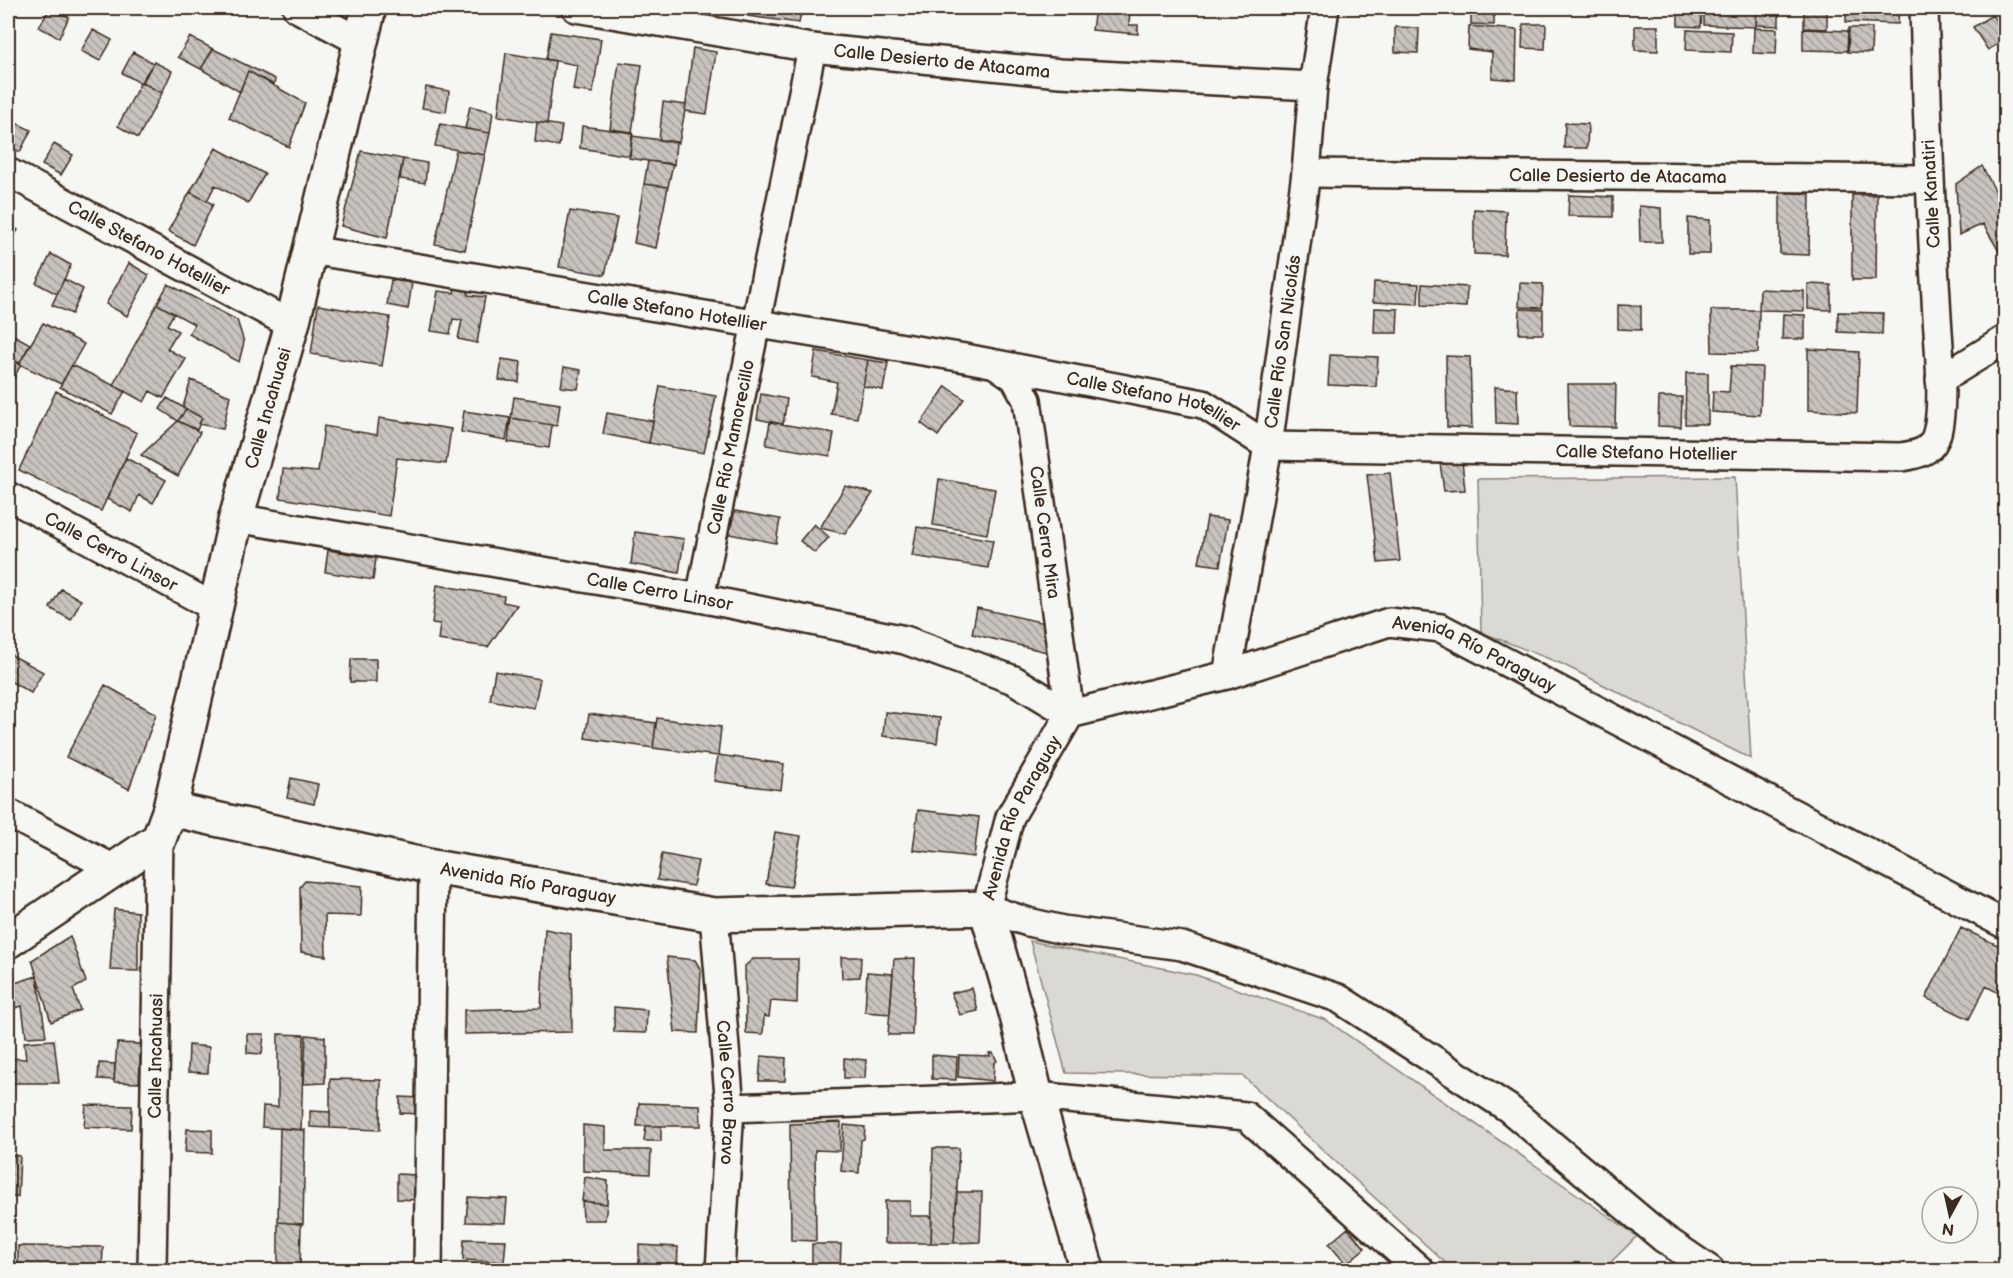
<svg xmlns="http://www.w3.org/2000/svg" width="2013" height="1278" viewBox="0 0 2013 1278" font-family="'Balsamiq Sans',sans-serif">
<style>
.green{fill:#dad9d3;stroke:#8a8278;stroke-width:1.5}
.building{fill:url(#building-back-hatch);stroke:#3b2a1e;stroke-width:1.5}
.lines{fill:none;stroke-linecap:round;stroke-linejoin:round}
.minor-casing{stroke:#3b2a1e;stroke-width:32}
.tertiary-casing{stroke:#3b2a1e;stroke-width:38}
.secondary-casing{stroke:#3b2a1e;stroke-width:38}
.minor{stroke:#f6f6f2;stroke-width:27}
.tertiary{stroke:#f6f6f2;stroke-width:33}
.secondary{stroke:#f6f6f2;stroke-width:33}
.labels{text-anchor:middle;stroke-width:4.5;stroke-linejoin:round;paint-order:stroke}
.street-label{font-size:18px;fill:#3b2a1e;stroke:#f6f6f2}
</style>
<defs>
<pattern id="building-back-hatch" width="6" height="6" patternUnits="userSpaceOnUse" patternTransform="scale(1.5)"><rect width="6" height="6" fill="#c8c3be"/><path d="M-1 5l2 2M0 0l6 6M5-1l2 2" fill="none" stroke="#a49f9a"/></pattern>
</defs>
<rect width="100%" height="100%" fill="#f6f6f2"/>
<filter id="ink" filterUnits="userSpaceOnUse"><feTurbulence type="fractalNoise" baseFrequency=".0167" numOctaves="2"/><feDisplacementMap in="SourceGraphic" scale="12" xChannelSelector="R" yChannelSelector="G"/><feConvolveMatrix kernelMatrix="1 2 1 2 8 2 1 2 1" color-interpolation-filters="sRGB"/></filter>
<g filter="url(#ink)">
<!-- green -->
<path class="green" d="M1735,477L1751,759L1562,664L1481,632L1478,479Z
M1030,941L1196,975L1326,1020L1637,1236L1603,1270H1453L1243,1076L1066,1073Z"/>
<!-- building -->
<path class="building" d="M50,8L69,17L59,38L39,27Z
M749,8H802L799,23L748,16Z
M1095,8H1130L1129,25H1138V34L1092,30Z
M1471,8H1494V25L1471,24Z
M1678,8H1702L1701,27L1678,26Z
M1704,8H1757L1756,27L1704,25Z
M1756,8H1779V26L1756,25Z
M1804,8H1827V29L1804,28Z
M1846,8H1899L1898,24L1846,22Z
M1992,15L2006,35V39L1988,50L1973,27Z
M1523,24H1546L1545,49L1522,48Z
M1469,26L1517,30L1516,80L1492,78V52L1468,49Z
M1635,26H1658V51L1635,50Z
M1395,27L1419,28L1418,53L1395,52Z
M1754,28L1777,29L1776,54L1753,53Z
M1849,28H1872L1871,53L1848,52Z
M1803,29L1848,31L1847,51L1803,50Z
M93,30L112,40L100,61L81,51Z
M1687,30L1732,32L1731,52L1686,50Z
M551,32L601,39L593,93L573,90L577,65L546,59Z
M190,37L213,49L201,69L178,57Z
M693,48L716,52L707,114L685,111Z
M213,49L275,79L274,85L248,71L240,92L201,69Z
M133,52L153,63L142,84L122,73Z
M506,53L555,61L547,124L498,116Z
M154,62L172,71L162,93L141,82Z
M619,62L642,65L632,132L610,129Z
M248,71L305,103L289,147L229,118Z
M141,82L162,93L138,138L118,126Z
M426,87L449,91L446,112L422,108Z
M663,102L686,105L679,143L659,140Z
M470,106L493,112L490,133L465,129Z
M12,121L31,130L20,152L8,145V129Z
M537,122L562,126L559,146L535,142Z
M1565,123L1588,124L1587,148H1564Z
M440,124L490,133L485,155L435,146Z
M582,126L633,133L630,156L580,148Z
M632,136L676,142L674,165L629,158Z
M54,144L73,155L61,175L42,165Z
M216,148L265,174L248,203L215,185L207,201L190,192Z
M456,150L485,155L465,250L435,244Z
M361,151L403,159L387,238L341,226Z
M403,159L427,163L425,183L400,179Z
M648,161L673,164L668,187L644,184Z
M1982,166L2006,211V263L1983,224L1959,235L1956,184Z
M644,184L668,187L656,248L634,243Z
M190,192L213,204L193,245L168,231Z
M1780,192L1810,194L1809,255L1780,254Z
M1569,195L1613,197V217L1568,216Z
M1852,195H1877L1876,280H1852Z
M1639,206L1661,208L1662,242H1640Z
M1474,209L1506,211L1505,255L1474,254Z
M570,211L617,218L605,275L559,267Z
M1688,218L1710,220V254H1688Z
M8,224L18,230L8,247Z
M51,254L71,265L57,294L36,283Z
M129,263L149,275L127,316L106,304Z
M64,279L83,289L72,314L52,305Z
M391,280L412,283L408,309L387,305Z
M1374,282L1419,284L1418,304L1373,302Z
M1520,283L1543,284L1542,308L1519,307Z
M168,284L237,320L244,342L239,362L189,334L194,324L157,304Z
M1422,284L1467,287L1466,307L1422,305Z
M1808,284L1831,285V310L1808,309Z
M455,288L468,291V295L485,297L477,343L458,339L462,320L453,319L450,334L431,331L438,291L454,293Z
M1760,289L1804,291V311L1759,310Z
M157,304L174,313L167,325L178,331L167,349L186,359L163,398L150,391L144,402L113,385Z
M318,305L390,317L382,366L311,354Z
M1618,305L1641,306V330L1618,329Z
M1375,308L1398,309L1397,333H1374Z
M1520,309L1543,310V334H1519Z
M1711,310H1759L1758,353L1712,352Z
M1838,312L1883,313L1882,334L1838,332Z
M1783,314L1805,315V339H1782Z
M43,323L84,344L61,384L19,364Z
M8,332L30,344L19,364L8,358Z
M1808,349L1859,352L1857,413L1808,410Z
M816,351L868,360L857,418L831,414L837,382L812,377Z
M1330,355L1378,357L1376,387L1328,385Z
M1446,356L1470,357L1472,428L1447,427Z
M8,357L21,364L8,390Z
M502,359L521,362L519,382L499,380Z
M868,360L888,363L883,390L863,386Z
M72,365L125,391L112,414L60,387Z
M1731,366L1762,367L1760,415L1712,412L1713,391L1729,392Z
M564,367L581,370L578,389L561,387Z
M1686,373H1708V424H1685Z
M191,380L230,396L223,429L199,424L202,418L183,407Z
M1568,384H1616L1615,427L1569,426Z
M660,386L716,396L704,453L649,443Z
M946,386L964,399L938,436L921,423Z
M1495,387L1517,389L1518,424L1496,423Z
M56,391L137,433L101,511L19,470Z
M761,394L787,399L783,424L757,419Z
M514,397L560,404L557,426L511,418Z
M1659,397H1682L1681,427L1658,426Z
M167,398L186,409L178,421L160,409Z
M186,409L202,418L197,430L178,421Z
M464,411L510,418L506,440L461,432Z
M607,413L653,421L649,443L603,434Z
M379,418L451,429L446,464L397,458L389,516L280,498L283,469L318,472L324,426L377,435Z
M511,418L552,425L549,448L508,442Z
M178,421L200,432L178,476L141,455Z
M770,422L834,433L830,456L766,445Z
M126,458L166,480L153,503L139,495L132,512L107,499Z
M1462,461L1465,490L1444,491L1440,463Z
M1390,473L1400,561L1378,563L1367,475Z
M939,479L995,489L987,534L933,525Z
M845,486L873,493L845,534L820,528Z
M735,511L780,519L776,543L729,534Z
M1207,517L1228,520L1220,566L1199,563Z
M814,524L829,537L815,553L800,541Z
M917,527L993,540L988,568L912,556Z
M635,532L684,539L679,573L631,564Z
M328,550L376,558L373,580L325,572Z
M437,585L504,596L503,602L517,605L488,647L438,640L440,624L432,623Z
M61,589L81,600L71,620L50,608Z
M977,608L1045,623L1047,652L972,634Z
M8,653L43,672L31,693L8,680Z
M351,659H376V682H350Z
M495,671L540,679L534,708L490,700Z
M105,685L156,714L129,789L66,757Z
M885,712L940,718L937,743L883,736Z
M589,714L656,723L653,748L585,738Z
M657,718L721,727L718,756L653,748Z
M718,755L784,764L781,790L714,781Z
M291,778L318,784L314,804L287,798Z
M918,810L979,817L974,857L913,850Z
M775,832L801,836L791,887L766,884Z
M662,854L698,861L693,886L657,880Z
M305,881L362,886L361,916L325,915L326,956L301,952L300,887Z
M114,909L138,912V971L110,970Z
M1961,928L2006,949V997L1986,986L1969,1019L1926,998Z
M545,929L571,934L572,1032L464,1034V1010L541,1008Z
M70,936L86,982L73,989L80,1010L51,1022L32,960Z
M667,957L695,960L701,970L698,1033L675,1032Z
M841,957H861L860,977L842,978Z
M915,958L912,1035H888L894,959Z
M753,959H798L797,1003L771,1001L769,1017L764,1016L763,1034L746,1033L745,966Z
M867,972L893,974L890,1014L865,1012Z
M37,976L46,1036L26,1037L22,1006L8,1010V985Z
M972,988L978,1011L960,1015L951,993Z
M614,1007L647,1010L646,1033L614,1032Z
M247,1034H264L262,1054L247,1053Z
M278,1034L304,1035L301,1130L262,1127L263,1106L278,1107Z
M306,1035L325,1037V1083L304,1084Z
M54,1040L59,1083H8V1058L26,1059L24,1042Z
M117,1043L141,1044L139,1083L114,1082Z
M189,1045L209,1047L208,1073L188,1072Z
M989,1053H993L997,1061L994,1063L993,1081L958,1077L959,1055L990,1056Z
M932,1055L957,1057L956,1080L932,1079Z
M761,1056L786,1058L785,1081H759Z
M844,1058L866,1060L865,1078H844Z
M99,1063L115,1064L114,1080L98,1079Z
M330,1079L381,1080L380,1130L330,1128Z
M400,1097L420,1098V1114L400,1113Z
M639,1103L700,1105L701,1126H637Z
M86,1105L132,1106L131,1129L84,1127Z
M310,1111L330,1112V1128L310,1127Z
M841,1122L840,1151L815,1150L816,1241L791,1240L790,1124Z
M583,1125L605,1127V1150H651L650,1174L583,1171Z
M844,1125L865,1127L864,1139L861,1140L859,1173L841,1171Z
M646,1126H661V1141H644Z
M280,1128L305,1130L303,1224L278,1222Z
M187,1129L212,1130V1153L185,1152Z
M933,1148H959L954,1243H931Z
M8,1155L20,1156L18,1197H8Z
M397,1174L417,1175V1200L397,1199Z
M585,1177L608,1181L607,1204L582,1201Z
M957,1192H982L980,1242L954,1243Z
M468,1197L507,1199L505,1223L466,1222Z
M582,1201L607,1204L605,1220H583Z
M885,1201H910V1216H932L931,1243H885Z
M278,1222L301,1224L300,1270L278,1267Z
M1348,1228L1365,1248L1346,1264L1329,1244Z
M464,1239L506,1240L504,1262L463,1260Z
M812,1244H841L840,1270H812Z
M639,1245L678,1247L677,1270L639,1268Z
M18,1246L103,1247L102,1270H18Z"/>
<g class="lines">
<!-- minor casing -->
<g class="minor-casing">
<g id="minor">
<path d="M297,8L361,42"/>
<path id="s1" d="M576,8L812,48L1060,73L1313,86"/>
<path id="s2" d="M8,172L292,325"/>
<path id="s3" d="M1306,173L1929,179"/>
<path id="s4" d="M310,250L965,358L1203,404L1268,446L1901,457C1914,455 1929,453 1935,439C1947,410 1937,332 1936,298C1930,201 1927,105 1924,8"/>
<path id="s5" d="M995,364L1015,378L1027,400L1070,714"/>
<path d="M1940,380L2006,339"/>
<path id="s6" d="M8,496L214,607"/>
<path id="s7" d="M236,518L700,598L905,640L1014,680L1070,714"/>
<path id="s8" d="M700,598L812,48"/>
<path id="s9" d="M1227,675L1268,446L1306,173L1313,86L1325,8"/>
<path d="M8,813L114,869"/>
<path id="s10" d="M714,915L730,1108L720,1270"/>
<path d="M730,1108L1036,1096L1246,1116L1420,1270"/>
<path id="s11" d="M152,1270L159,839"/>
<path d="M428,1270L433,867"/>
<path id="s12" d="M1710,1270L1663,1238L1508,1108L1338,998L1182,946L1063,930L1028,922L986,908L1010,817L1070,714L1227,675L1389,622L1441,628L2006,925"/>
</g>
</g>
<!-- tertiary casing -->
<g class="tertiary-casing">
<g id="tertiary">
<path id="s13" d="M170,809L433,867L714,915L986,908L1017,1016L1036,1096L1087,1270"/>
</g>
</g>
<!-- secondary casing -->
<g class="secondary-casing">
<g id="secondary">
<path id="s14" d="M8,941L159,839L170,809L236,518L292,325L369,8"/>
</g>
</g>
<!-- minor -->
<use href="#minor" class="minor"/>
<!-- tertiary -->
<use href="#tertiary" class="tertiary"/>
<!-- secondary -->
<use href="#secondary" class="secondary"/>
</g>
</g>
<g class="labels">
<!-- street labels -->
<g class="street-label">
<text dy="6" stroke="none"><textPath href="#s1" startOffset="370">Calle Desierto de Atacama</textPath></text>
<text dy="6" stroke="none"><textPath href="#s3" startOffset="312">Calle Desierto de Atacama</textPath></text>
<text transform="translate(1931 194) rotate(-93)" y="6">Calle Kanatiri</text>
<text dy="6" stroke="none"><textPath href="#s2" startOffset="160">Calle Stefano Hotellier</textPath></text>
<text dy="6" stroke="none"><textPath href="#s4" startOffset="372">Calle Stefano Hotellier</textPath></text>
<text dy="6" stroke="none"><textPath href="#s9" startOffset="338">Calle Río San Nicolás</textPath></text>
<text dy="6" stroke="none"><textPath href="#s4" startOffset="858">Calle Stefano Hotellier</textPath></text>
<text dy="6" stroke="none"><textPath href="#s14" startOffset="627">Calle Incahuasi</textPath></text>
<text dy="6" stroke="none"><textPath href="#s8" startOffset="154">Calle Río Mamorecillo</textPath></text>
<text dy="6" stroke="none"><textPath href="#s4" startOffset="1362">Calle Stefano Hotellier</textPath></text>
<text dy="6" stroke="none"><textPath href="#s5" startOffset="183">Calle Cerro Mira</textPath></text>
<text dy="6" stroke="none"><textPath href="#s6" startOffset="117">Calle Cerro Linsor</textPath></text>
<text dy="6" stroke="none"><textPath href="#s7" startOffset="430">Calle Cerro Linsor</textPath></text>
<text dy="6" stroke="none"><textPath href="#s12" startOffset="1464">Avenida Río Paraguay</textPath></text>
<text dy="6" stroke="none"><textPath href="#s12" startOffset="924">Avenida Río Paraguay</textPath></text>
<text dy="6" stroke="none"><textPath href="#s13" startOffset="366">Avenida Río Paraguay</textPath></text>
<text dy="6" stroke="none"><textPath href="#s11" startOffset="214">Calle Incahuasi</textPath></text>
<text dy="6" stroke="none"><textPath href="#s10" startOffset="178">Calle Cerro Bravo</textPath></text>
</g>
</g>
<!-- margin -->
<rect width="2013" height="1278" fill="none" stroke="#f6f6f2" stroke-width="30"/>
<rect x="15" y="15" width="1983" height="1248" fill="none" stroke="#3b2a1e" stroke-width="2" filter="url(#ink)"/>
<!-- north arrow -->
<g transform="translate(1950 1215) rotate(188)"><circle r="28" fill="#f6f6f2" stroke="#aba49d" stroke-width="1.5"/>
<path d="M0-4.5L10 22L0 15L-10 22Z" fill="#3b2a1e"/>
<text y="-9" font-size="16" font-weight="bold" text-anchor="middle" fill="#3b2a1e">N</text>
</g>
</svg>
